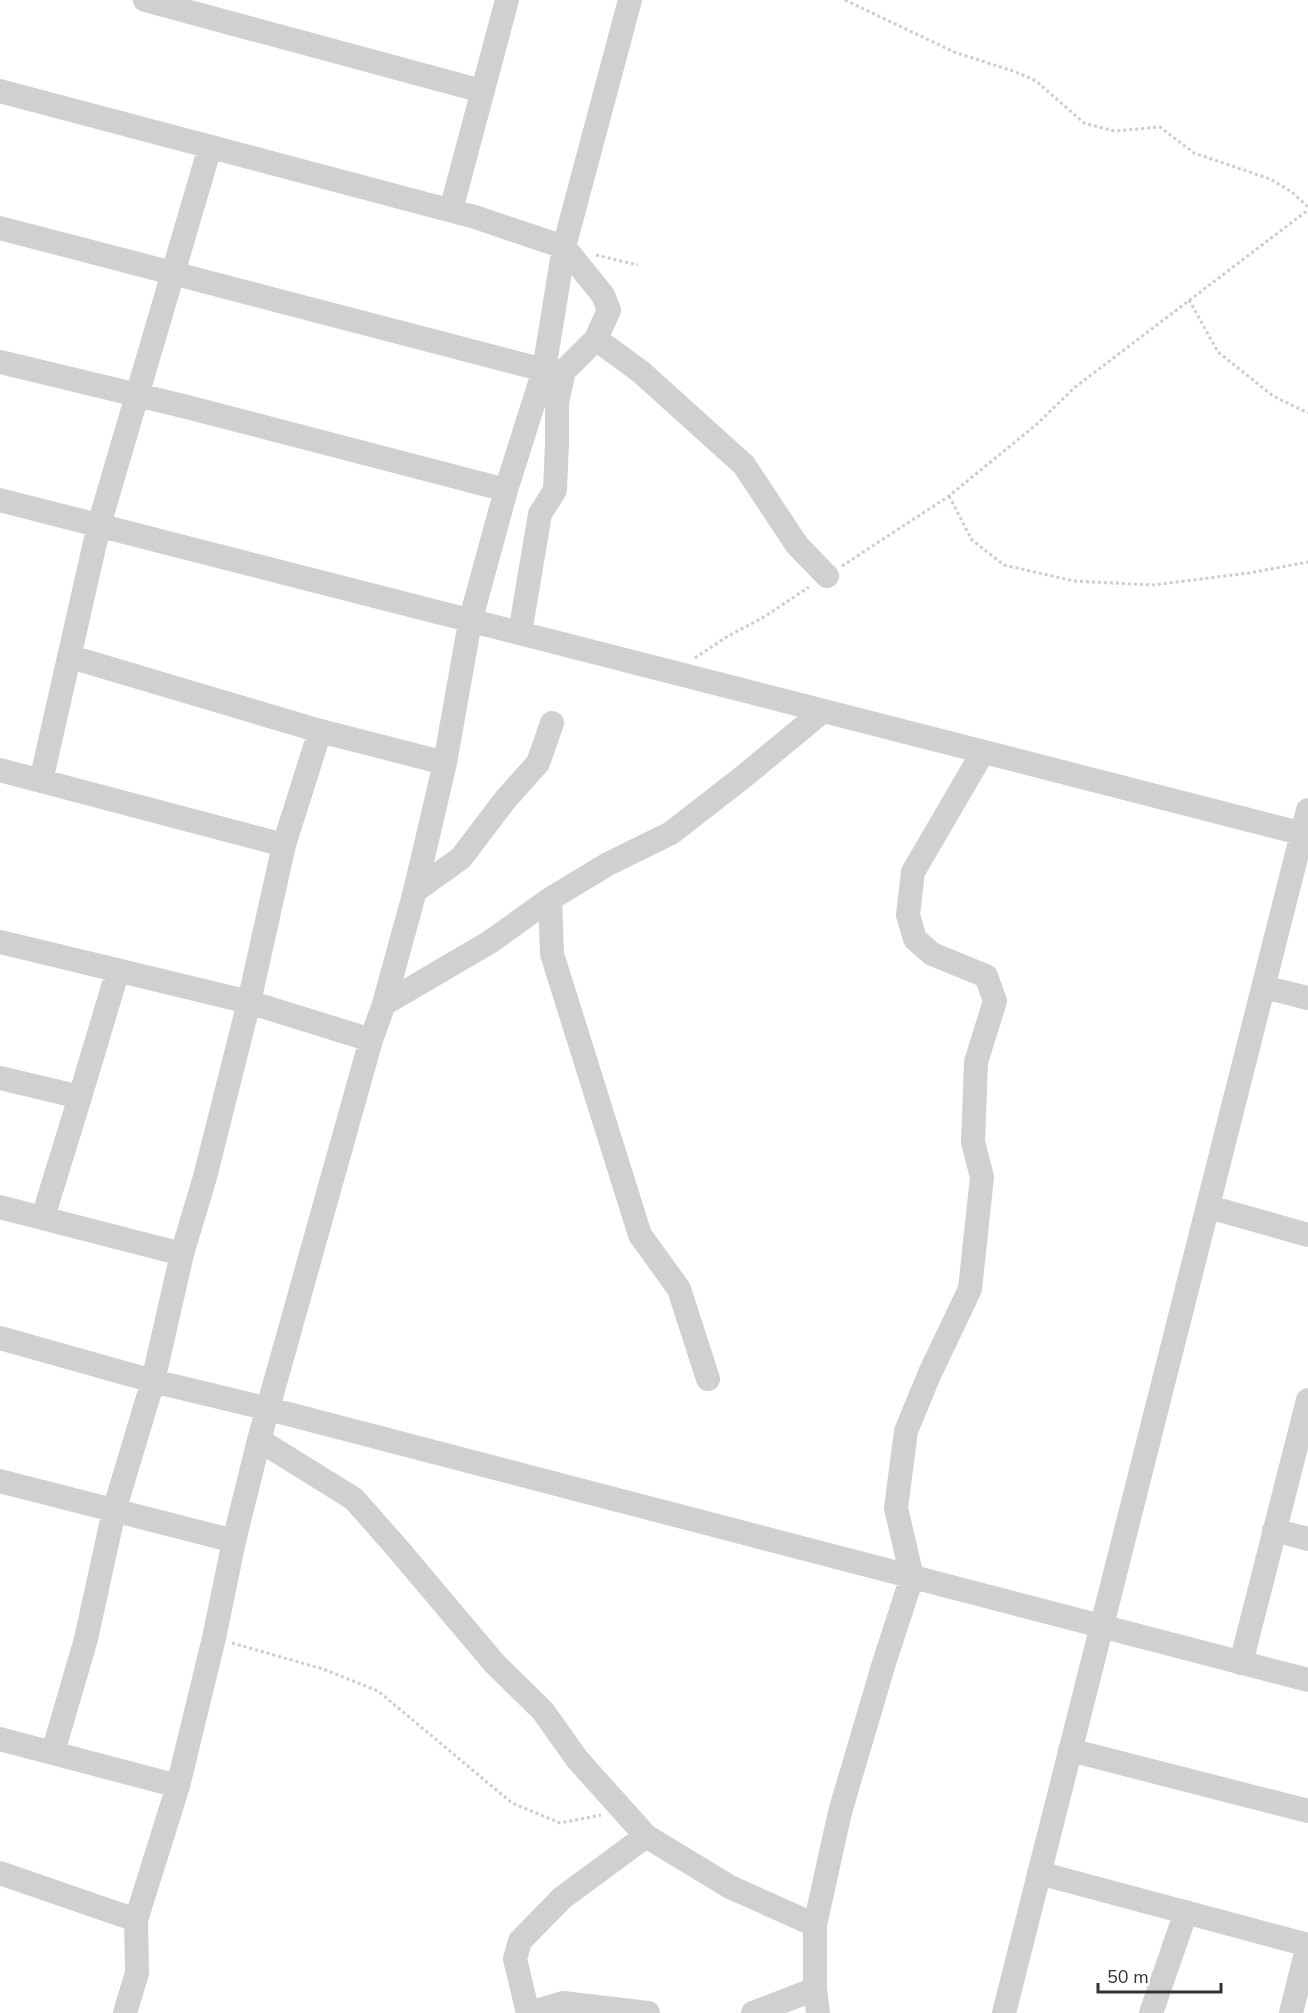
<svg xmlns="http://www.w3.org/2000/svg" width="1308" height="2013" viewBox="0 0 1308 2013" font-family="'Nunito Sans',sans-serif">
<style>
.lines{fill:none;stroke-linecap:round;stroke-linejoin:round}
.path{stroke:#cdcdcd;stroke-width:3;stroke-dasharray:3 3;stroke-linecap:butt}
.minor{stroke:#d0d0d0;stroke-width:24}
</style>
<rect width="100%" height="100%" fill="#fff"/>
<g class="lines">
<!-- path -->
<path class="path" d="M845,0L954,52L1016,72L1036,81L1084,123L1114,131L1160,127L1194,153L1270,179L1292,192L1308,207
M596,255L638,265
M1189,300L1218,352L1273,396L1308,413
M949,496L972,540L1004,565L1074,581L1153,585L1249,573L1308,562
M842,566L949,496L1037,424L1074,388L1308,210
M695,658L728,636L764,617L809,587
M232,1643L323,1669L378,1691L512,1803L560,1823L601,1815"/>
<!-- minor -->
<path class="minor" d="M145,0L482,91
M0,91L475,217L564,247L603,295L609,310L596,339L564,371L544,370L0,228
M451,210L507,0
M596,339L641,372L744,465L797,545L827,576
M0,362L187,407L506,490
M0,500L1308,835
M520,633L540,514L555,490L557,443V402L564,371
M71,657L320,731L445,763
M0,770L284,845
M41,781L99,525L210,147
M415,891L461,858L505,800L538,763L552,723
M550,899L552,954L640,1235L679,1289L708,1379
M0,942L249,1002L371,1040
M1264,987L1308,998
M384,1004L490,942L550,899L608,864L671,833L743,777L823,711
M0,1078L80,1097L118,970
M0,1207L182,1254
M1209,1207L1308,1235
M43,1217L80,1097
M0,1338L153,1381L269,1409L1308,1680
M259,1440L354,1499L398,1549L495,1664L543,1711L577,1759L646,1836L730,1887L815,1925V1989L818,2013
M0,1481L234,1541
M1274,1530L1308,1539
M1241,1663L1308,1400
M0,1739L178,1786
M1070,1750L1308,1811
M53,1752L86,1639L114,1511L153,1381L182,1254L205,1177L249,1002L284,845L320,731
M0,1873L136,1920
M1039,1873L1308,1945
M815,1925L840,1812L884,1663L912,1577L896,1508L906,1431L930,1373L970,1289L982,1177L973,1142L976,1062L995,1001L986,976L932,954L915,939L908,915L913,872L983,752
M125,2013L137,1973L136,1920L178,1786L214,1638L234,1541L259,1440L371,1040L384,1004L415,891L445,763L470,622L506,490L544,370L564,247L630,0
M528,2013L515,1959L520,1941L562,1898L646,1836
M530,2013L563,2003L648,2013
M753,2013L815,1989
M1004,2013L1308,810
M1151,2013L1186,1912
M1291,2013L1308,1945"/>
</g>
<!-- scale -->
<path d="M1098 1983v9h123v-9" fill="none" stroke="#333333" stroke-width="3"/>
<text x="1107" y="1983" font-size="18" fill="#333333" stroke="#ffffff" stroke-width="4.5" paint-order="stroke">50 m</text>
</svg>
